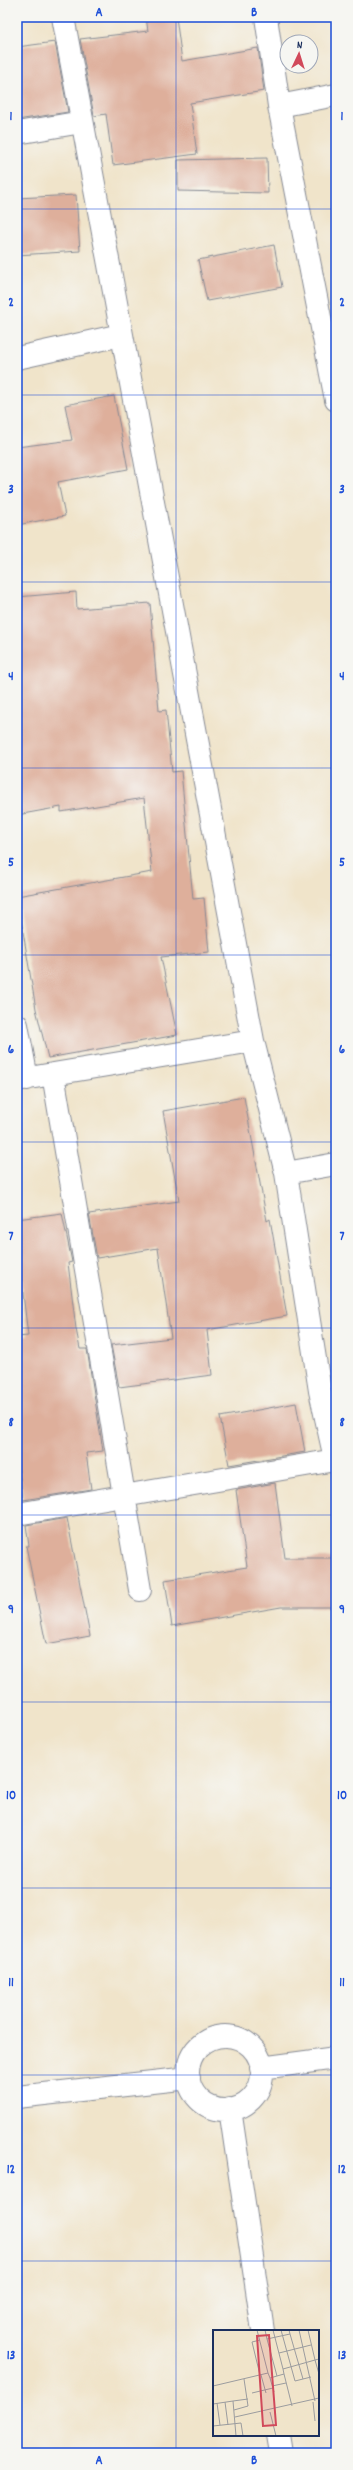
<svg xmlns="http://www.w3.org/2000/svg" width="353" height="2470" viewBox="0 0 353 2470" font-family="Dekko,sans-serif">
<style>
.building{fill:#deaf9b}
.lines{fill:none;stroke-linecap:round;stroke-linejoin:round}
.street-casing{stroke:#868a94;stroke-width:24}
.street{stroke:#fff;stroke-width:22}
.grid{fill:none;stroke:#1d4ed8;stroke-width:1;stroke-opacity:0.55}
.inset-road{fill:none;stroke:#9b9c9f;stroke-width:1}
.view{fill:#d1495b;fill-opacity:0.15;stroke:#d1495b;stroke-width:2}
.inset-edge{fill:none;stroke:#1b2f5e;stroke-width:2}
.neatline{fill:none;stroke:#1d4ed8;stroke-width:1.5}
.grid-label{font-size:13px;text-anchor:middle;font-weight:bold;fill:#1d4ed8}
</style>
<rect width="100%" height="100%" fill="#f6f6f2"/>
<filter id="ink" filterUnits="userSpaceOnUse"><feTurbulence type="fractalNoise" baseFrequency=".025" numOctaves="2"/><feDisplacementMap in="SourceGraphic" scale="8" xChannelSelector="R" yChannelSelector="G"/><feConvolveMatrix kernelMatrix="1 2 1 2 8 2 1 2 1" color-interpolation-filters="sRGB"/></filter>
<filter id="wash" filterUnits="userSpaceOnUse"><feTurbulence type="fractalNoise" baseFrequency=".012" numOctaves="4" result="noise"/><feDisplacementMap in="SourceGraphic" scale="16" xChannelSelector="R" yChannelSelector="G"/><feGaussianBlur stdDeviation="0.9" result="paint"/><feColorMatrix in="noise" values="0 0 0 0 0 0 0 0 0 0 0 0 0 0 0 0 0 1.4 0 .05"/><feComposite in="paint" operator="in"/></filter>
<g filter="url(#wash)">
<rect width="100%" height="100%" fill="#f0e4ca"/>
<g id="blocks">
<!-- building -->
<path class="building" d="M146,17H176L182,61L258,48L264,91L190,103L197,154L113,165L106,114L94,116L80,39L148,31Z
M55,42L68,112L17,120V47Z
M267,158L268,193L178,191V160Z
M76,195L80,251L17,255V198Z
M274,245L282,287L207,301L198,260Z
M114,396L128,469L58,482L65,516L17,525V447L72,440L65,405Z
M76,592L77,609L150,603L159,711L166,710L172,772L181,771L193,899L204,898L209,952L161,957L177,1035L48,1058L36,1009L17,896L152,872L144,798L61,812V807L17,815V597Z
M244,1097L267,1221L270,1219L287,1316L207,1330L212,1375L119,1387L111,1345L171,1338L158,1248L97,1258L89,1214L179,1201L163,1111Z
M62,1213L72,1262L68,1263L76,1329L80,1349H87L103,1451L86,1453L91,1489L23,1500L17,1458V1337L28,1336L17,1241V1219Z
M296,1403L305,1452L229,1465L220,1417Z
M275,1483L285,1558H335V1607H281L172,1626L165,1580L247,1567L236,1490Z
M67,1518L90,1636L46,1644L26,1546H29L26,1525Z"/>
</g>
</g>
<g filter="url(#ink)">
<use href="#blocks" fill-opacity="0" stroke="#868a94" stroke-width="1"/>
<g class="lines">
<!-- street casing -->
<g class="street-casing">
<path id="street" d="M63,17L253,1041
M266,17L279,106L336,95
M279,106L336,400
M17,133L82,122
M17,358L121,335
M17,1025L27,1079
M53,1074L140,1590
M17,1080L253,1041L286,1173L336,1164
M286,1173L320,1391L336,1463
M17,1514L335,1460
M188 2073a37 37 0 1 1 74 0a37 37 0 1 1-74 0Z
M261,2068L336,2058
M17,2097L189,2078
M230,2109L263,2331
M278,2435L281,2453"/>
</g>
<!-- street -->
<use href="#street" class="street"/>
</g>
</g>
<!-- grid -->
<path class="grid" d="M176,17V2453M17,209H336M17,395H336M17,582H336M17,768H336M17,955H336M17,1142H336M17,1328H336M17,1515H336M17,1702H336M17,1888H336M17,2075H336M17,2261H336"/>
<!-- overview -->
<g transform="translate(213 2330)">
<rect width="106" height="106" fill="#f0e4ca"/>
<path class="inset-road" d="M44,0L55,43M52,0L54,9L77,4L76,0M60,0L70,39L102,30L95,0M68,0L82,51L98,47M86,0L102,71M77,4L90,49M54,9L64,46M47,10L39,12L47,45M66,23L98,15M106,29L102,30L106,44M71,44L79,76M48,45L53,63M57,48L61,62M0,56L55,43L57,48L71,44L70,39M59,56L73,53M39,63L60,58M20,71L35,69M12,72L15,95M100,72L102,91M4,73L7,95M0,74L20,71L23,106M21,80L35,76L31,49M57,82L63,106M22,87L106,68M0,96L28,93L30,106"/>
<path class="view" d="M56,5L63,95L50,96L44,6Z"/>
<rect width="106" height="106" class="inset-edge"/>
</g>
<!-- margin -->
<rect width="353" height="2470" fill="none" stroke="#f6f6f2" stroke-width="44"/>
<!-- north arrow -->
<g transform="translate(299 54) rotate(4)"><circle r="19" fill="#f6f6f2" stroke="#9ea6b7"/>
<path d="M0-3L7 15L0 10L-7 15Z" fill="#d1495b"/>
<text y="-6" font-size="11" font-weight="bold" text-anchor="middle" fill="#1b2f5e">N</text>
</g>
<rect x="22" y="22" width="309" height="2426" class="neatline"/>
<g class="grid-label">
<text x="99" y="16">A</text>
<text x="254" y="16">B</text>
<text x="11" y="120">1</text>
<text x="342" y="120">1</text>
<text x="11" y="306">2</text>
<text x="342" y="306">2</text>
<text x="11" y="493">3</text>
<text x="342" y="493">3</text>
<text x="11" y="680">4</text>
<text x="342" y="680">4</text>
<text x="11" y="866">5</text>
<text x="342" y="866">5</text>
<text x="11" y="1053">6</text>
<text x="342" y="1053">6</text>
<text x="11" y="1240">7</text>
<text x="342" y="1240">7</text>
<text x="11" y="1426">8</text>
<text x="342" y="1426">8</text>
<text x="11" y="1613">9</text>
<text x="342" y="1613">9</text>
<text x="11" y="1799">10</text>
<text x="342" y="1799">10</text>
<text x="11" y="1986">11</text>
<text x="342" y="1986">11</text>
<text x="11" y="2173">12</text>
<text x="342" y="2173">12</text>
<text x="11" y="2359">13</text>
<text x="342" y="2359">13</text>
<text x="99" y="2464">A</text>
<text x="254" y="2464">B</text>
</g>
</svg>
